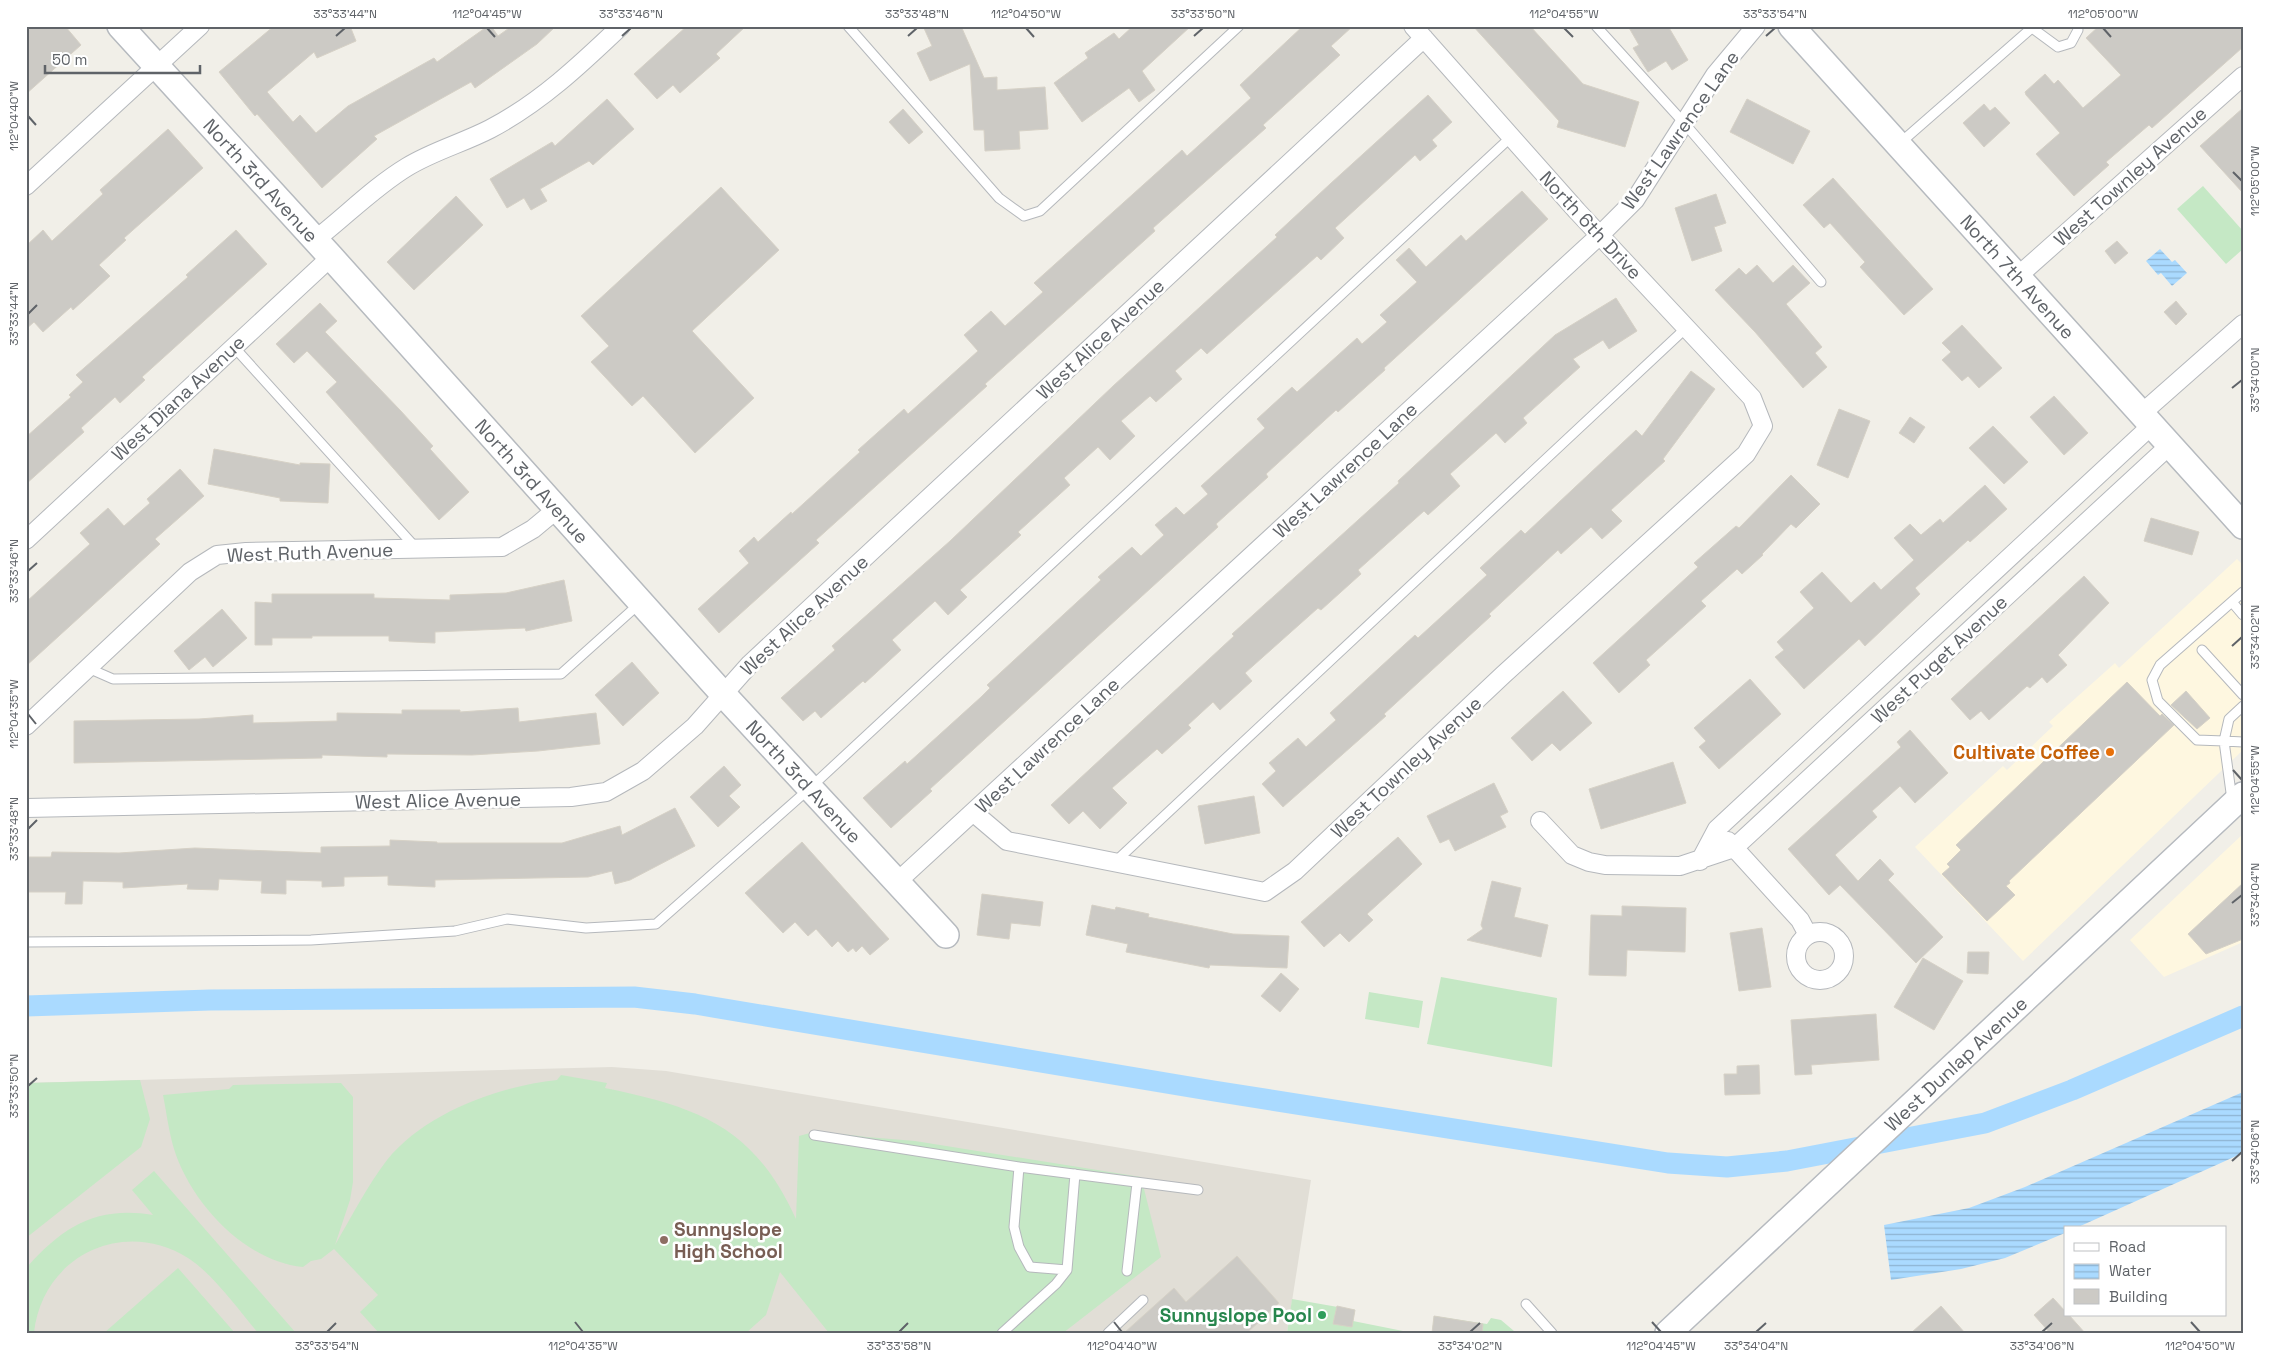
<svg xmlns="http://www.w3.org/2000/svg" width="2269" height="1359" viewBox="0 0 2269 1359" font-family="'Space Grotesk',sans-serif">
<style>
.commercial{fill:#fef7e0}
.education{fill:#e1ded6}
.garden{fill:#c5e8c5}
.water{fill:url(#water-rules)}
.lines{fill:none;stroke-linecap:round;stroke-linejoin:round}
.canal{stroke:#aadaff;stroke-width:21}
.building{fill:#cccac5;stroke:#d6d1c6}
.lane-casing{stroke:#b5b8bc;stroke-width:11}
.street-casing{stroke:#b5b8bc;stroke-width:20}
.secondary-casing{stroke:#b6babf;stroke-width:28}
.lane{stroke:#fff;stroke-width:9}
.street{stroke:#fff;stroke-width:18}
.secondary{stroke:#fff;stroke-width:25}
.ticks{fill:none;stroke:#5f6368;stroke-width:2}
.food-dot{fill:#e8710a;stroke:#fff;stroke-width:2}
.education-dot{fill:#8d6e63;stroke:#fff;stroke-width:2}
.leisure-dot{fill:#2e9e5b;stroke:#fff;stroke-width:2}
.labels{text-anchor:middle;stroke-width:5;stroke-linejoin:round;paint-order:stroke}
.street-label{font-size:19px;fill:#5f6368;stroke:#fff}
.food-label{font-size:19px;font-weight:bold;fill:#c56008;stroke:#fff;text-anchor:end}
.education-label{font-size:19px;font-weight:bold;fill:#785e54;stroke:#fff;text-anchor:start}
.leisure-label{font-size:19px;font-weight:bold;fill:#27864d;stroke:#fff;text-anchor:end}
.neatline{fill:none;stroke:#5f6368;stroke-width:2}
.ticks-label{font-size:12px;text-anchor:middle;fill:#5f6368}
</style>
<defs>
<pattern id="water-rules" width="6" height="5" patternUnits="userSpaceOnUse" patternTransform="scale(1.25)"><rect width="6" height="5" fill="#aadaff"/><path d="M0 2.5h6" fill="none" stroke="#8eb4d2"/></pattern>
</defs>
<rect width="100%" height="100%" fill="#f1efe8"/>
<!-- commercial -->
<path class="commercial" d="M2237,559L2243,565V750L2023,961L1915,847L2003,766L2007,770L2053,726L2049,722L2115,663L2119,668Z
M2243,834V942L2164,977L2130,940Z"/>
<!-- education -->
<path class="education" d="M612,1067L666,1071L1311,1180L1287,1333H26V1083Z"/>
<!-- garden -->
<path class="garden" d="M2203,186L2243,231V249L2226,264L2177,209Z
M1441,977L1557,998L1552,1067L1427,1044Z
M1369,992L1423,1001L1419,1028L1365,1019Z
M561,1075L607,1083L605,1088C700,1108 753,1126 796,1219L799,1136L817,1131L867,1137L915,1141L1141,1177L1161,1257L1063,1333H829L780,1272L766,1315L746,1333H379L360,1312L378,1295L334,1249L321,1259L311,1261L303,1267C246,1261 195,1207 176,1155C169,1135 167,1115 163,1095L229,1089L233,1085L341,1083L353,1097V1182L350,1200L335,1245C352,1216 367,1186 387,1160C425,1113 499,1086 557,1080Z
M140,1080L150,1119L141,1147L26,1238V1083Z
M154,1171L296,1333H258C239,1310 212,1273 188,1258C122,1217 42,1257 34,1333H26L28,1266C64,1226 97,1206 153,1215L132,1190Z
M178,1268L235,1333H104Z
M1292,1299L1355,1310L1353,1321L1413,1333H1287Z
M1434,1316L1487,1324L1491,1318L1501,1320L1514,1331L1432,1333Z"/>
<!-- water -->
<path class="water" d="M2160,249L2172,262L2175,260L2187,273L2172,286L2161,273L2158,275L2146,261Z
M2243,1092V1153L2076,1228H2065V1233L2005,1258L1961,1269L1891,1280L1884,1225L1969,1208L2025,1187Z"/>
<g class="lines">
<!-- canal -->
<path class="canal" d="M26,1006L210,1000L634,997L695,1004L1214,1091L1668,1163L1727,1167L1787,1161L1985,1123L2072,1090L2243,1016"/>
</g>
<!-- building -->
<path class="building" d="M33,26H65L81,45L26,94V32Z
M274,26H350L356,41L317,58L314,52L267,92L293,122L300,115L316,133L348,106L434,58L437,62L488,26H491L498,36L512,26H556L537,44L475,88L471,82L374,136L377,139L322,188L257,114L255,116L219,72Z
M687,26H746L716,54L720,58L680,93L673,85L657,99L634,74Z
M923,26H961L984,78L997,77V90L1045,87L1048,129L1019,131L1020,149L985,151L984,130H974L970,64L930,81L917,53L932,46Z
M1133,26H1191L1142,71L1155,90L1139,102L1129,88L1082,122L1054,83L1088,58L1085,53L1114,33L1119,39Z
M1303,26H1353L1331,46L1340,55L1263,125L1266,128L1153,228L1155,231L985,384L987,386L816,540L819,543L719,633L698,609L749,563L739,551L754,537L758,542L791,512L792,514L860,452L858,450L904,409L908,414L978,351L964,335L991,311L1005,326L1043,292L1034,283L1182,150L1187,156L1251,98L1240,85Z
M1473,26H1530L1583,84L1639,102L1625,147L1557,127L1559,121Z
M1628,26H1668L1688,60L1672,70L1666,61L1648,72L1633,48L1639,45Z
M2099,26H2243V47L2152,128L2149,125L2106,162L2109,165L2074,196L2036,154L2060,133L2026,95L2025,92L2045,74L2054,84L2058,80L2083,108L2121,75L2086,38Z
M1428,95L1452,122L1432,140L1437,146L1420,161L1415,155L1335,228L1344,238L1321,260L1317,256L1207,354L1201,348L1175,371L1182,379L1156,402L1150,396L1121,421L1135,436L1110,460L1098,447L1064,478L1070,485L1018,532L1021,535L960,590L967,597L948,615L935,601L892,640L901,650L865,683L863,681L821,718L815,711L803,721L781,698L835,650L832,646L950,541L1113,386L1277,237L1275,235L1330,184Z
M607,99L634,129L593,165L589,161L540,189L547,201L531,210L524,198L507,208L490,179L552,142L555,146Z
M1747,99L1810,131L1793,164L1730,132Z
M1984,104L1990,111L1995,107L2010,123L1984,147L1963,123Z
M2243,108V193L2200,146Z
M903,109L923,132L909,144L889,122Z
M168,129L203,168L124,238L126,240L99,265L110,276L73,310L71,307L43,332L34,322L26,329V246L43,230L52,241L103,194L100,190Z
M1833,178L1933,289L1904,315L1860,267L1865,262L1830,223L1824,228L1803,205Z
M721,187L779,250L692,331L754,398L695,453L643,396L632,406L591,362L609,346L581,316Z
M1522,191L1548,219L1384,368L1385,370L1338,412L1336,410L1266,474L1268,477L1216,524L1218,527L930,789L932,791L891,828L863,798L905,761L907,764L981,697L990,688L987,685L1101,580L1098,577L1132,547L1141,556L1164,535L1155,525L1176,507L1184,515L1208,494L1201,486L1265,428L1257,419L1292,387L1297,392L1357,338L1362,344L1387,322L1380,315L1417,282L1396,260L1409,248L1426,267L1461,235L1466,241Z
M1716,194L1726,223L1714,227L1722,251L1692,261L1675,208Z
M456,196L483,225L414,290L387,262Z
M236,230L267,264L142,377L145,380L120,403L115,397L81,428L84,432L26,484V437L71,397L69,395L83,382L76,375L188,277L186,275Z
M2117,241L2128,253L2115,264L2105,251Z
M1757,265L1773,283L1793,265L1810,283L1786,304L1822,347L1815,353L1827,367L1803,388L1755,332L1715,290L1739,268L1746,275Z
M1616,298L1637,331L1609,349L1603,340L1573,359L1580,367L1523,418L1527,423L1505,443L1496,433L1450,474L1460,486L1428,515L1424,511L1358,570L1361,574L1321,610L1318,608L1245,673L1252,681L1220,710L1213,702L1188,725L1191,728L1162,754L1157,749L1112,788L1127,803L1100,829L1083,811L1069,824L1051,805L1234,636L1232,634L1399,483L1398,481L1555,335Z
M2176,301L2187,314L2176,325L2164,312Z
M320,303L337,321L325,332L400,410L433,446L430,449L469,492L439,520L326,392L337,382L307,351L294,363L276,344Z
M1962,325L2002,368L1979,388L1968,376L1962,381L1942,360L1951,352L1942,343Z
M1691,371L1715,389L1663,459L1665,461L1611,510L1622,521L1602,539L1591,527L1561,554L1558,550L1489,614L1491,616L1384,714L1386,716L1283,807L1262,784L1276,771L1269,763L1298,738L1306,747L1336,720L1330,713L1415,635L1418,638L1487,575L1480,568L1521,530L1525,534L1636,430L1642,436Z
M2054,396L2088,433L2064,455L2030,417Z
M1839,409L1870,421L1848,478L1817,465Z
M1910,417L1925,427L1914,443L1899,433Z
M1993,426L2028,462L2004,484L1969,448Z
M214,449L300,465V463L330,464L328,503L280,501V498L208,484Z
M180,469L204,496L155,539L160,544L26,666V602L90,544L80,533L108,508L124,526L150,503L147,499Z
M1791,475L1820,504L1796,528L1791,524L1762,554L1763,555L1742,574L1737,569L1701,601L1706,606L1646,660L1650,665L1619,693L1593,663L1698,567L1694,563L1736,526L1739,528Z
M1985,485L2007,509L1970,542L1968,540L1915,588L1920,594L1865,646L1859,639L1804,689L1775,657L1784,650L1777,642L1814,608L1800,592L1822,572L1851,603L1874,582L1881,590L1914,560L1894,538L1910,524L1921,535L1940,519L1943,523Z
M2151,518L2199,532L2192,555L2144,541Z
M2084,576L2109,603L2058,655L2067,665L2047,683L2042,677L2030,688L2027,686L1989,720L1981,711L1970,720L1951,699Z
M564,580L572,621L526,631L525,628L435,632V643L389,641V636H312V638H272V645H255V602L272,603V594H374V598L450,600V595L506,593Z
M222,609L247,638L213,667L205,657L189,670L174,651Z
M632,662L659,693L623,726L595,695Z
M1750,679L1781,714L1719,769L1699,747L1706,741L1694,728Z
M2127,682L2160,716L2162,714L2174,725L2009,881L2010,883L2006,886L2015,895L1987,921L1942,874L1950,867L1947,864L1961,850L1956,845Z
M1563,691L1592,723L1560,751L1552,743L1532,761L1511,738Z
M2186,691L2210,718L2197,729L2171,705Z
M518,708L519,722L596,713L600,744L538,751L472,755L387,754V757L322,755V758L74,763V721L199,719L253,715V723L337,721V713L402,714V710H460V712Z
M1910,730L1948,773L1915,803L1900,786L1872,811L1877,817L1835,855L1858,881L1880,859L1894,874L1888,880L1943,937L1916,963L1840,885L1829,895L1788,849L1901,747L1897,742Z
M1673,762L1686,803L1601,829L1589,789Z
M724,766L741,785L729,796L740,807L718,827L690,797Z
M1494,783L1508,812L1500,816L1506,827L1455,851L1449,839L1440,843L1427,816Z
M1254,796L1260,833L1205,844L1198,806Z
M675,808L695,846L630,880L615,884L612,871L588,877L435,880V887L388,885V876L344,877V886L322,887V881L286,880V894L261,893L262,881L219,879L218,890L187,889L188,884L123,888V882L83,881L82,904H65L66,892H26V857H51L52,852L119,853L195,848L321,853V847L390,846V840L437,842V843H562L620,826L622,835Z
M1398,837L1422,864L1367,914L1373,920L1349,942L1340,933L1324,947L1301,922Z
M802,842L889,939L870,955L862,946L856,952L853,948L848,952L838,941L832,947L816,929L808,936L795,922L783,933L745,893Z
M1492,881L1521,888L1514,917L1548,925L1541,957L1467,940L1483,929L1481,925Z
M2243,883V939L2206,954L2188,934Z
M982,894L1043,902L1040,926L1011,923L1009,939L977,935Z
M1092,905L1115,910L1116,907L1149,914L1148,917L1233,934L1289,936L1287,968L1210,965L1209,968L1126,952L1128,944L1086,935Z
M1622,906L1686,908L1685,952L1627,950L1626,976L1589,975L1591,915L1622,916Z
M1762,928L1771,987L1739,991L1730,933Z
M1968,952H1989L1988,974L1967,973Z
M1923,958L1963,981L1934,1030L1894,1007Z
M1281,973L1299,989L1280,1012L1261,996Z
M1876,1014L1879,1060L1811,1065L1812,1074L1795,1075L1791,1020Z
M1759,1065L1760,1094L1725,1095L1724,1074H1737V1066Z
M1237,1256L1279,1303L1247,1333H1124L1174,1288L1186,1302Z
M2053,1298L2065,1311V1315H2069L2085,1333H2050L2034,1315Z
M1337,1306L1355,1310L1352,1327L1333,1324Z
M1941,1306L1965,1333H1911Z
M1434,1316L1483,1324L1482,1333H1432Z"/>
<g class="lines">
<!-- lane casing -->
<g class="lane-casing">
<path id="lane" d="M848,26L999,198L1024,216L1040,211L1239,26
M1596,26L1685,124L1821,282
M2032,28L2058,47L2071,43L2078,30L2077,26
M1899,144L2034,26
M234,347L416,548
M2232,602L2243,615
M2202,650L2243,695
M88,668L113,679L561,674L639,604
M2243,706L2229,719L2224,741L2243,742
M2232,800L2224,741L2197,740L2158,701L2152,680L2160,665L2243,592
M1115,862L1686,328
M26,942L311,940L455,931L507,919L586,928L656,924L810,788L1511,137
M814,1135L1019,1167
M1067,1270L1075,1174
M1127,1271L1137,1183
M1526,1304L1552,1333
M1002,1333L1056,1284L1067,1270L1030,1267L1019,1247L1014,1227L1019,1167L1198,1190
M1108,1333L1143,1300"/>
</g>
<!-- street casing -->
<g class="street-casing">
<path id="street" d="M26,186L200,26
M315,240C346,216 374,187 407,167C433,151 463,143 490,129C540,103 581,64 621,26
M2018,276L2243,76
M2141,414L2243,324
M26,540L331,257
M26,726L190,572L217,555L246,552L502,547L533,529L557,509
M26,808L571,797L606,792L643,771L695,726L750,664L1424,38
M974,813L1007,841L1265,892L1295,871L1503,675L1746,454L1763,426L1752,398L1577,211L1413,26
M1540,821L1572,855L1589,862L1605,865L1680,866L1734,848L2170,445
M1728,841L1800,920L1808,935
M1700,861L1717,829L2152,425
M897,882L1600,235L1635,200L1715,75L1756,26
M1796 956a24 24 0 1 1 48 0a24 24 0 1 1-48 0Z"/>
</g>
<!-- secondary casing -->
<g class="secondary-casing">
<g id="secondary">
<path id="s1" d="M120,26L331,257L723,694L946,935"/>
<path id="s2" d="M1791,26L2243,526"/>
<path id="s3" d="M1668,1333L2243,795"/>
</g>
</g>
<!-- lane -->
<use href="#lane" class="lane"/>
<!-- street -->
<use href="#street" class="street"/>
<!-- secondary -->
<use href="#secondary" class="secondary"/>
</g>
<!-- ticks -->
<path class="ticks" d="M487,28L495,37M1026,28L1034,37M1564,28L1573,37M2103,28L2111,37M336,36L345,28M622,36L631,28M908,36L917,28M1194,36L1203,28M1766,36L1775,28M28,116L36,125M2233,172L2242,181M28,314L37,305M2232,388L2242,380M28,571L37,563M2232,646L2242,637M28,714L36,724M2233,770L2242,780M28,829L37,820M2232,903L2242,895M28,1086L37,1078M2232,1161L2242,1152M575,1322L583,1332M1114,1322L1122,1332M1652,1322L1661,1332M2191,1322L2200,1332M327,1332L336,1323M899,1332L908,1323M1470,1332L1480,1323M1756,1332L1766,1323M2042,1332L2052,1323"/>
<!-- markers -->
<circle class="food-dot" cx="2110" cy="752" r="5"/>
<circle class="education-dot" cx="664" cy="1240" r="5"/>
<circle class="leisure-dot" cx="1322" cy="1315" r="5"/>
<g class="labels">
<!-- street labels -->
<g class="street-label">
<text transform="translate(1680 130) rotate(-55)" y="7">West Lawrence Lane</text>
<text transform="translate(2130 176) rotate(-42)" y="7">West Townley Avenue</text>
<text dy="7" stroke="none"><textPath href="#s1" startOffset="209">North 3rd Avenue</textPath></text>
<text transform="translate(1591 225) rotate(47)" y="7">North 6th Drive</text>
<text dy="7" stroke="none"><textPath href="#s2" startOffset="338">North 7th Avenue</textPath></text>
<text transform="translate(1100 339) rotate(-43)" y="7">West Alice Avenue</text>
<text transform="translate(178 398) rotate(-43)" y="7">West Diana Avenue</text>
<text transform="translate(1345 470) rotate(-43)" y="7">West Lawrence Lane</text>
<text dy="7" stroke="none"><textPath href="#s1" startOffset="614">North 3rd Avenue</textPath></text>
<text transform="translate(310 552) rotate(-2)" y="7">West Ruth Avenue</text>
<text transform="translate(804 615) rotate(-43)" y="7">West Alice Avenue</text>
<text transform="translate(1939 659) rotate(-43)" y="7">West Puget Avenue</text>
<text transform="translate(1047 745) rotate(-43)" y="7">West Lawrence Lane</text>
<text transform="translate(1406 767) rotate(-43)" y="7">West Townley Avenue</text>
<text dy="7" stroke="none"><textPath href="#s1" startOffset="1019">North 3rd Avenue</textPath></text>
<text transform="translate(438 800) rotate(-1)" y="7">West Alice Avenue</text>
<text dy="7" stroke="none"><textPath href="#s3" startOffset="394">West Dunlap Avenue</textPath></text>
</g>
<!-- food labels -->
<g class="food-label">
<text x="2100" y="759">Cultivate Coffee</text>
</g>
<!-- education labels -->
<g class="education-label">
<text x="674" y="1236">Sunnyslope<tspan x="674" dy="22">High School</tspan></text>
</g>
<!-- leisure labels -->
<g class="leisure-label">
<text x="1312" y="1322">Sunnyslope Pool</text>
</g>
</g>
<!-- border -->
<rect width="2269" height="1359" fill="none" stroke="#ffffff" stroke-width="55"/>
<!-- legend -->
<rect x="2064" y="1226" width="162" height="90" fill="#ffffff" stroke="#bfc1c3"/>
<rect x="2074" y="1243" width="25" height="8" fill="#ffffff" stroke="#bfc1c3"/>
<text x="2109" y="1252" font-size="15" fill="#5f6368">Road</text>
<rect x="2074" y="1264" width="25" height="15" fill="url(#water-rules)" stroke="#bfc1c3"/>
<text x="2109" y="1276" font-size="15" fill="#5f6368">Water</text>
<rect x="2074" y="1289" width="25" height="15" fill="#cccac5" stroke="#bfc1c3"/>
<text x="2109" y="1302" font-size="15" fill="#5f6368">Building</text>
<!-- scale -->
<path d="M45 65v8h155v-8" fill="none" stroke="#5f6368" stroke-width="2.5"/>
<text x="52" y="65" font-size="15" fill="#5f6368" stroke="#ffffff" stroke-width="4" paint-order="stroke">50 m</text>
<rect x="28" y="28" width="2214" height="1304" class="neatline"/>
<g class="ticks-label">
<text x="345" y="18">33°33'44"N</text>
<text x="487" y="18">112°04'45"W</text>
<text x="631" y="18">33°33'46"N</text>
<text x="917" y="18">33°33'48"N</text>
<text x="1026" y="18">112°04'50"W</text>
<text x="1203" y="18">33°33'50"N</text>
<text x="1564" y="18">112°04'55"W</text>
<text x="1775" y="18">33°33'54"N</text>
<text x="2103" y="18">112°05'00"W</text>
<text transform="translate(14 116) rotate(-90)" y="4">112°04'40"W</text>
<text transform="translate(2255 181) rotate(-90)" y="4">112°05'00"W</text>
<text transform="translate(14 314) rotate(-90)" y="4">33°33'44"N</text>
<text transform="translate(2255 380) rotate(-90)" y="4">33°34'00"N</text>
<text transform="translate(14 571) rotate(-90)" y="4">33°33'46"N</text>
<text transform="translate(2255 637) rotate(-90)" y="4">33°34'02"N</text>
<text transform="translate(14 714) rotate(-90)" y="4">112°04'35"W</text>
<text transform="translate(2255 780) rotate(-90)" y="4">112°04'55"W</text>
<text transform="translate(14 829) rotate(-90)" y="4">33°33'48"N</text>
<text transform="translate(2255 895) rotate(-90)" y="4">33°34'04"N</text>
<text transform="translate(14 1086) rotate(-90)" y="4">33°33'50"N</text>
<text transform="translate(2255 1152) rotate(-90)" y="4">33°34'06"N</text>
<text x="327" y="1350">33°33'54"N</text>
<text x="583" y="1350">112°04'35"W</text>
<text x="899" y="1350">33°33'58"N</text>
<text x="1122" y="1350">112°04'40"W</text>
<text x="1470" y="1350">33°34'02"N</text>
<text x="1661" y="1350">112°04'45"W</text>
<text x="1756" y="1350">33°34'04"N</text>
<text x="2042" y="1350">33°34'06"N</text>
<text x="2200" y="1350">112°04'50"W</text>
</g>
</svg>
